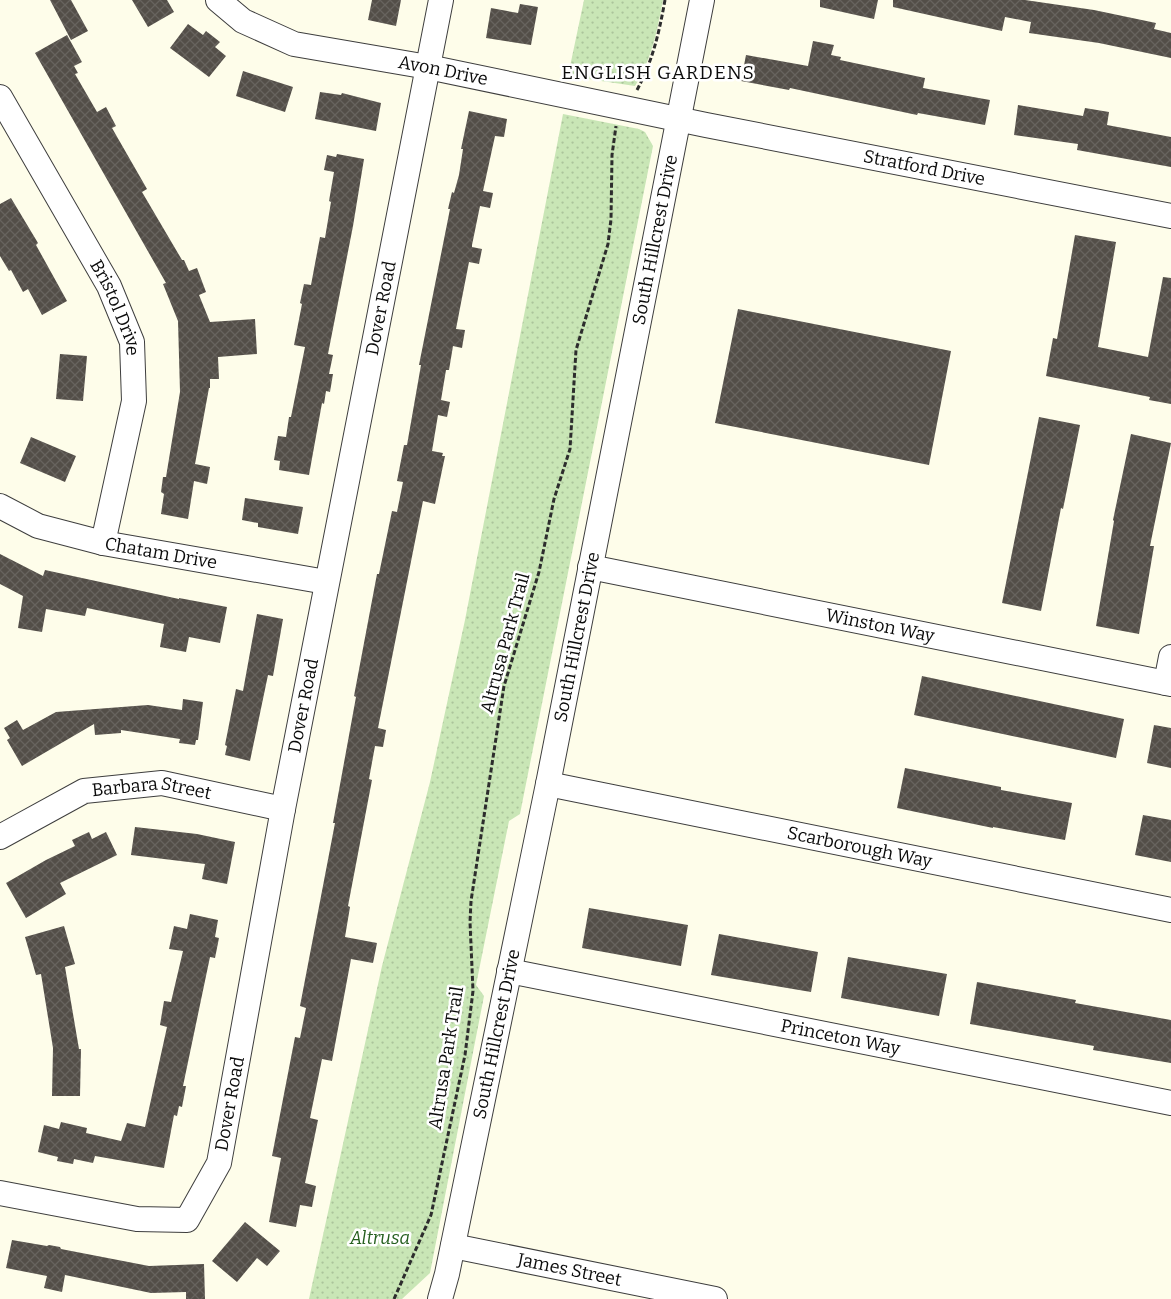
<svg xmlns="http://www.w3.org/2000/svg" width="1171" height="1299" viewBox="0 0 1171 1299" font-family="Bitter,serif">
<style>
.park{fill:url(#park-dots)}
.building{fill:url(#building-cross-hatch)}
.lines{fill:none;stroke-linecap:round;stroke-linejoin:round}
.minor-casing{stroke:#3e3e3e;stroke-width:26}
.path{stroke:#2d2d2d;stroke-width:3;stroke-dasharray:5 2.5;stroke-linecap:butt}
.minor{stroke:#fff;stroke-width:24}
.labels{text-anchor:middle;stroke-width:5;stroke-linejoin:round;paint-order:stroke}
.street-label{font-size:18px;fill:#0b0b0b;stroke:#fff}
.park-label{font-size:18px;font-style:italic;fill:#255f1f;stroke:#fff}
.neighbourhood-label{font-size:19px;letter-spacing:1px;fill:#0b0b0b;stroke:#fff}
</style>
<defs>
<pattern id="park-dots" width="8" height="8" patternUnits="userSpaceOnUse" patternTransform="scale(1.25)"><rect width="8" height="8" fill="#c9e6b6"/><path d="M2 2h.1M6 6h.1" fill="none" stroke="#abc49b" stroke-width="1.8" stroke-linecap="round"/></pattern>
<pattern id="building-cross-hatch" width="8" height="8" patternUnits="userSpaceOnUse" patternTransform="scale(1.25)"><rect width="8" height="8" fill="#534e48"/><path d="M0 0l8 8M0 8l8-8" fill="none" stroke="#67635e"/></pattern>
</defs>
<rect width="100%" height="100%" fill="#fefdea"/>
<!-- park -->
<path class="park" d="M584,0H663C657,31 652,59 635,86L568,76Z
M563,114L639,129L645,132L653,146L520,814L509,821L476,985L484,996L430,1273L402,1299H309L382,966L430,782L465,620Z"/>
<!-- building -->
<path class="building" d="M50,0H71L88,31L71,40Z
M132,0H167L174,12L148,27Z
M372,0H401L396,26L368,20Z
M820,0H878L874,19L820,7Z
M893,0H1025L1094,10L1156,23L1154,29L1171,33V58L1099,43L1029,33L1031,22L1005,17L1002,31L965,23L893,7Z
M520,4L538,7L531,45L486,38L491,8L518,13Z
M188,24L203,35L206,31L220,42L215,47L226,56L209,77L170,48Z
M67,35L82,62L74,66L78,73L75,74L97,112L106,107L116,126L112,128L147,189L142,192L182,260H184L189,271L197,268L206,292L199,295L210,322L255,319L257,354L218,357L219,379H210V388H209L195,464L210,467L207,484L194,481L188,519L161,514L164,494L161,492L163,477H166L180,392L178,321L163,284L166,283L35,53Z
M813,41L834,45L831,55L841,57L840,60L925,78L923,88L990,100L985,125L918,113L917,115L790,88L789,90L741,81L746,55L808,66Z
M243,71L293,87L285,112L236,96Z
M320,92L341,95L342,93L381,103L376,131L315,119Z
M1018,105L1083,116L1085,108L1109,112L1107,125L1171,137V167L1077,150L1078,144L1014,135Z
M469,111L507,119L504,137L495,136L483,191L493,193L490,208L480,206L472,245V247L482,249L479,264L469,262L460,308L456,329L465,330L462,348L453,346L449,370H446L441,400L450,402L447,417L438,415L432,451L443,453L442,456H445L435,504L423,501L378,728L386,730L383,747L375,746L369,779L372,780L348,906L350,907L345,937L377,943L373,963L351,959L332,1061L322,1059L310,1118L318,1120L305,1183L316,1186L312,1207L300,1205L296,1227L269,1222L281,1158L272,1156L295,1037L300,1038L306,1008L300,1006L335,823H333L356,697L354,696L377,574H379L392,511L397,512L403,482L397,481L404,445H407L421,365H419L450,209H448L452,192L454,193L459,175L463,149H461Z
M337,154L364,159L353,226L328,354L333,355L329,374H333L330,392L326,391L324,404L322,403L309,475L279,470L280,461L274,460L278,436L286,437L289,417H291L305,347L294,345L302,304L300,303L304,284L311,285L320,237L325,238L331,202L329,201L334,172L324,170L327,155L336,157Z
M11,198L38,243L36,245L67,301L42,315L28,289L23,292L11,270L9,271L0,256V204Z
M1075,235L1116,242L1098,347L1148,357L1163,277L1171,278V404L1149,400L1150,397L1046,376L1053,338L1057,339Z
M738,309L951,351L929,465L715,423Z
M60,354L87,356L83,401L56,399Z
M1039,417L1080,425L1063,509L1061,508L1041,611L1002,603Z
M1131,434L1171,443L1150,546H1154L1139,634L1096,626L1114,521L1113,520Z
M31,437L76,456L65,482L20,463Z
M245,498L303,507L298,534L258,527V523L242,520Z
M0,554L43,576L45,570L179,599V598L227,607L220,643L189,637L186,652L160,647L164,624L87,608L85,616L46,609L42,632L18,628L23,596L0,584Z
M257,614L283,619L273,676L268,675L250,761L225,755L227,746L225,745L236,689L243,691Z
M922,676L1124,719L1116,758L914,715Z
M183,699L203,702L198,740H196L195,745L179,743L180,739L121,730V733L95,735L94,724L22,766L7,740L10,738L4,728L17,720L23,730L56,712L148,705L182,710Z
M1154,725L1171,728V768L1147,763Z
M905,768L1001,787V790L1072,803L1065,840L993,827V828L897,808Z
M1143,815L1171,820V862L1135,855Z
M135,827L197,834L235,842L227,884L202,879L205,864L131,855Z
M89,832L92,839L106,832L117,855L60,883L66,894L26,918L6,883L46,860L75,846L72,840Z
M589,908L688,925L681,966L582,948Z
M190,914L218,920L215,937L219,938L215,958L210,957L183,1086H186L182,1107L179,1106L177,1116L174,1115L164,1168L95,1156L93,1163L74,1159L73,1164L57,1161L58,1157L38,1152L44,1125L59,1129L61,1122L87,1128L86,1133L121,1141L127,1123L145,1127L167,1027L160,1025L164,1001L171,1002L183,951L169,949L174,926L187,929Z
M64,926L75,964L65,967L79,1049H81L80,1096H52L53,1048L41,974L36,975L25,937Z
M719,934L818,952L811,992L711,975Z
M848,957L947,974L939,1016L841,998Z
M977,982L1076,1000L1075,1003L1171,1020V1063L1093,1050L1094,1046L970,1024Z
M245,1222L280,1251L267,1266L257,1258L237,1282L212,1261Z
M12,1240L47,1246L49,1245L60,1247L61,1249L149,1266L204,1264L205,1299H186V1292L151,1293L65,1275L62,1292L44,1288L47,1276L6,1268Z"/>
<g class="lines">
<!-- minor casing -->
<g class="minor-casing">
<g id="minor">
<path id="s1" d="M218,0L243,21L294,44L428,67L706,125L1171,216"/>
<path id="s2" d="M0,97L109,286L132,342L134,401L103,543"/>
<path id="s3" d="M0,506L38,526L103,543L326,582"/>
<path id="s4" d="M590,567L1171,684"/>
<path d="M1166,683L1171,657"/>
<path id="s5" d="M548,784L1171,910"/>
<path id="s6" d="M0,837L84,791L162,783L283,809"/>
<path id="s7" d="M509,971L1171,1103"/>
<path id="s8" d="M0,1193L137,1219L187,1220L219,1163L283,809L441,0"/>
<path id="s9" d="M453,1246L715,1299"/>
<path id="s10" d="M440,1299L447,1274L548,784L702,0"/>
</g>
</g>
<!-- path -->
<path class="path" d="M637,90C653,60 659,33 665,0
M394,1299L431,1215L465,1055L473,991L470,922L471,901L504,686L539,572L554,499L570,449L576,350L608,244L611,219L612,155L616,126"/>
<!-- minor -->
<use href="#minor" class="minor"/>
</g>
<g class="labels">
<!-- street labels -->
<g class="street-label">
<text dy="6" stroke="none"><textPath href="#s1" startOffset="240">Avon Drive</textPath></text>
<text dy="6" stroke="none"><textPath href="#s1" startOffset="731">Stratford Drive</textPath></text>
<text dy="6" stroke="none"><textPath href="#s10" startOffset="1081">South Hillcrest Drive</textPath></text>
<text dy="6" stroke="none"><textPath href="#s2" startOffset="241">Bristol Drive</textPath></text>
<text dy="6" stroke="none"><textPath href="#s8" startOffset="1125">Dover Road</textPath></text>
<text dy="6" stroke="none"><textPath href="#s3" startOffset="169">Chatam Drive</textPath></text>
<text dy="6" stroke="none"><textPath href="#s4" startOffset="296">Winston Way</textPath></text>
<text dy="6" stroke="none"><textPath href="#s10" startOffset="676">South Hillcrest Drive</textPath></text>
<text transform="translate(505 643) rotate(-75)" y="6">Altrusa Park Trail</text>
<text dy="6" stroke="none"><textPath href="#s8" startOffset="720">Dover Road</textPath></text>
<text dy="6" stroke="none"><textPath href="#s6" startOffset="164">Barbara Street</textPath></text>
<text dy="6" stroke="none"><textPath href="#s5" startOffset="318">Scarborough Way</textPath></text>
<text dy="6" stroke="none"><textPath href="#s10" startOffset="271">South Hillcrest Drive</textPath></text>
<text dy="6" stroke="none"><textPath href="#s7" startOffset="338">Princeton Way</textPath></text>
<text transform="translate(446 1058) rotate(-81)" y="6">Altrusa Park Trail</text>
<text dy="6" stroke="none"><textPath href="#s8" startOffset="315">Dover Road</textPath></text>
<text dy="6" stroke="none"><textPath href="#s9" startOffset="119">James Street</textPath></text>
</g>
<!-- park labels -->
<g class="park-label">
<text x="380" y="1244">Altrusa</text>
</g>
<!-- neighbourhood labels -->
<g class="neighbourhood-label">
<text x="658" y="79">ENGLISH GARDENS</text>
</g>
</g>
</svg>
